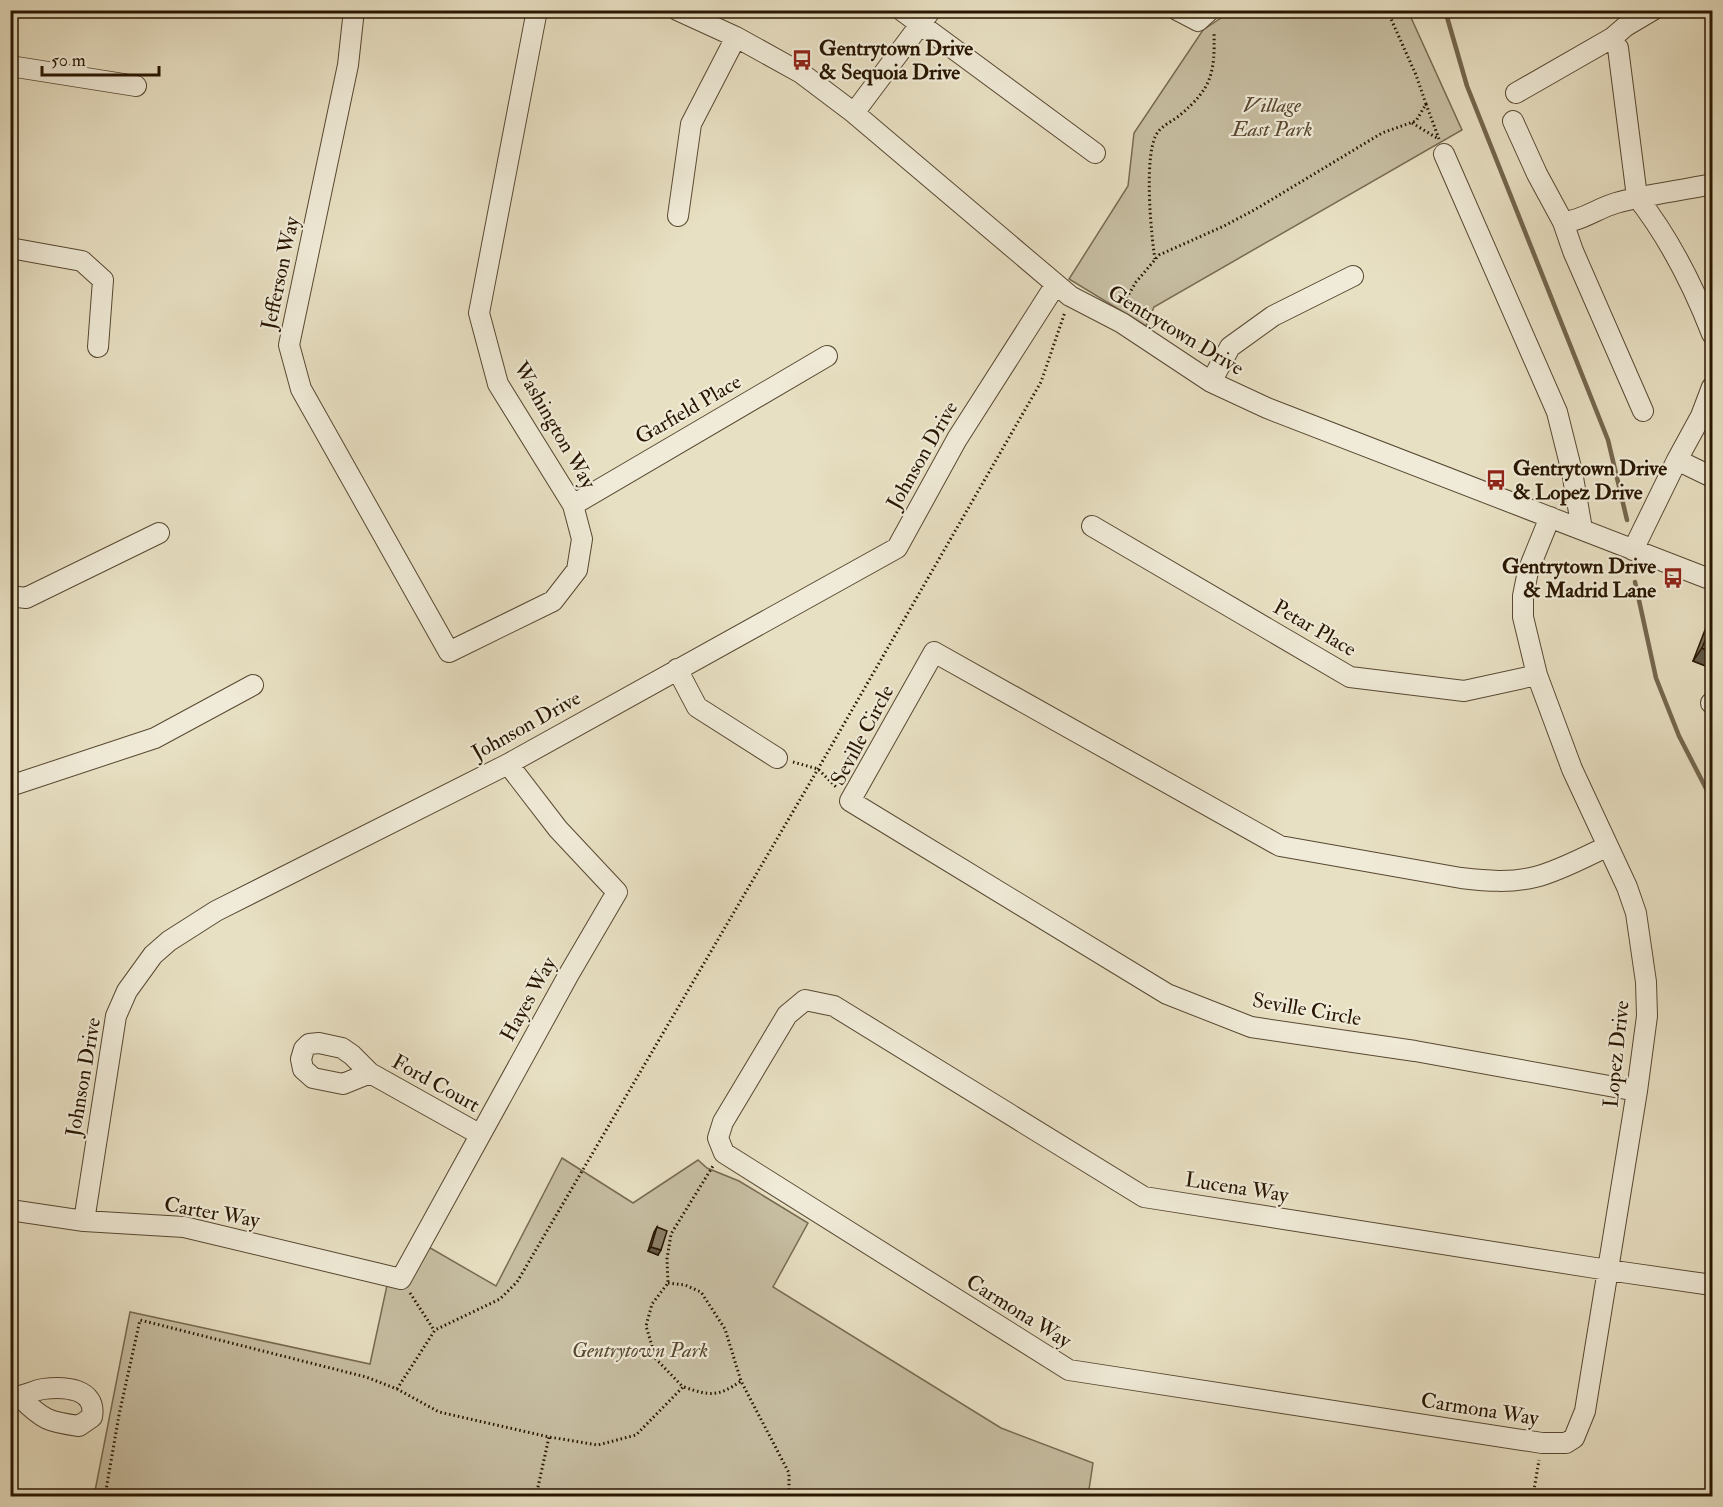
<svg xmlns="http://www.w3.org/2000/svg" width="1723" height="1507" viewBox="0 0 1723 1507" font-family="'IM FELL Double Pica',serif">
<style>
.green{fill:#c7bea2;stroke:#786a52;stroke-width:1.5}
.lines{fill:none;stroke-linecap:round;stroke-linejoin:round}
.stream{stroke:#74664e;stroke-width:4.5}
.minor-casing{stroke:#584832;stroke-width:22}
.path{stroke:#281601;stroke-width:3;stroke-dasharray:1.5 3;stroke-linecap:butt}
.minor{stroke:#f0ebd8;stroke-width:20}
.wall{fill:#786d58;stroke:#281601;stroke-width:1.5}
.shaded-wall{fill:#625947;stroke:#281601;stroke-width:1.5}
.building{fill:#8c7f66;stroke:#281601;stroke-width:1.5}
.labels{text-anchor:middle;stroke-width:4.5;stroke-linejoin:round;paint-order:stroke}
.poi-label{font-size:21px;font-weight:bold;fill:#281601;stroke:#f0ebd8;text-anchor:start}
.park-label{font-size:21px;font-style:italic;fill:#584831;stroke:#f0ebd8}
.street-label{font-size:21px;fill:#281601;stroke:#f0ebd8}
</style>
<rect width="100%" height="100%" fill="#e8e0c3"/>
<filter id="stains"><feTurbulence type="fractalNoise" baseFrequency=".00333" numOctaves="4"/><feColorMatrix values="0 0 0 0 .2 0 0 0 0 .09 0 0 0 0 .02 0 0 0 .5 -.17"/></filter>
<radialGradient id="worn" r=".72"><stop offset=".6" stop-color="#630" stop-opacity="0"/><stop offset="1" stop-color="#630" stop-opacity=".3"/></radialGradient>
<!-- green -->
<path class="green" d="M1228,11H1408L1462,130L1154,307L1146,326L1069,279L1128,186L1134,133L1203,30L1224,16Z
M562,1158L633,1203L698,1160L707,1168L739,1181L808,1223L773,1287L1001,1428L1093,1463L1088,1496H94L130,1312L370,1364L389,1276L420,1242L496,1286Z"/>
<g class="lines">
<!-- stream -->
<path class="stream" d="M1445,10L1467,86L1608,440L1627,520
M1635,582L1656,678L1679,736L1712,800"/>
<!-- minor casing -->
<g class="minor-casing">
<path id="minor" d="M354,10L348,65L289,345L301,389L449,652L553,601L577,570L582,539L573,505L498,384L479,313L537,10
M677,10L736,37L801,73L854,113L1070,296L1122,323L1211,382L1267,408L1712,580
M901,10L1095,153
M1177,10L1198,21L1210,10
M1618,48L1637,197
M10,66L136,86
M1516,93L1612,38L1626,26L1653,10
M854,113L931,10
M1513,121L1537,174L1563,222C1582,221 1598,208 1616,203C1647,194 1680,191 1712,184
M1444,154L1557,412L1572,472L1582,529
M1637,197C1670,239 1693,285 1712,334
M678,216L691,124L736,37
M1563,222L1573,251L1643,411
M10,248L82,261L103,280L98,347
M1211,382L1230,347L1273,316L1353,276
M1677,460L1712,477
M573,505L827,356
M1550,517L1528,571L1523,596V617L1537,675L1572,769L1627,887L1636,913L1646,982L1647,1016L1637,1091L1585,1411L1574,1438L1566,1443H1542L1069,1370L724,1153L718,1138L723,1122L787,1015L805,1000L834,1006L1144,1197L1608,1270L1712,1285
M1092,526L1350,677L1464,691L1537,675
M1633,550L1677,460L1701,416L1712,387
M10,596L26,598L159,533
M677,669L697,707L777,758
M1711,703H1712
M10,786L155,738L253,685
M1608,846C1587,856 1557,872 1535,877C1511,883 1487,881 1461,878L1280,846L934,652L850,801L1167,994L1251,1027L1415,1051L1637,1091
M370,1073L343,1084L313,1078L303,1069L301,1059L304,1049L309,1044L319,1043L342,1048L352,1055L370,1073L479,1134
M10,1210L84,1221L184,1227L401,1279L569,974L617,892L558,829L508,764
M84,1221L116,1016L127,991L153,955L169,941L216,911L508,764L897,548L957,439L1056,284
M10,1396C25,1398 30,1391 43,1389C64,1386 97,1388 92,1417L79,1426C49,1422 43,1420 21,1398"/>
</g>
<!-- path -->
<path class="path" d="M1426,104L1439,139
M1412,123L1437,138
M1155,259C1151,235 1143,150 1158,132C1163,125 1173,121 1180,115C1212,88 1215,73 1214,31
M1122,306L1136,282L1159,255L1224,226L1256,209L1382,133L1416,121L1426,104L1416,75L1387,10
M793,762L818,769L837,788
M668,1283L685,1285L701,1292L725,1329L741,1381L789,1473V1496
M410,1293L434,1330
M684,1387C710,1396 718,1397 741,1381
M397,1389L435,1330L500,1299L517,1282L818,769L1041,382L1065,312
M105,1496L119,1415L140,1320L366,1377L397,1389L439,1412L549,1437L598,1445L636,1435L683,1387L656,1359L646,1326L652,1304L668,1283L667,1259L671,1234L713,1166
M536,1496L549,1437
M1533,1496L1539,1460
M1706,1496L1712,1445"/>
<!-- minor -->
<use href="#minor" class="minor"/>
</g>
<!-- wall -->
<path class="wall" d="M1713,614V669L1693,661L1710,617Z
M657,1227L658,1255L648,1251L654,1232Z"/>
<!-- shaded-wall -->
<path class="shaded-wall" d="M1702,648L1713,653V669L1693,661Z
M651,1247L661,1250L658,1255L648,1251Z"/>
<!-- building -->
<path class="building" d="M1713,621V653L1702,648Z
M657,1227L667,1231L661,1250L651,1247Z"/>
<!-- icons -->
<defs>
<g id="bus-bare" transform="scale(1.62)"><path d="M-5-6H5V4H4V6H2V4H-2V6H-4V4H-5ZM-3.5-4V0h7V-4ZM-3.5 1.2v1.5H-2V1.2ZM2 1.2v1.5H3.5V1.2Z" fill="#8f2418" stroke="#f0ebd8" stroke-width="2.5" paint-order="stroke"/></g>
</defs>
<g fill-rule="evenodd">
<use href="#bus-bare" x="802" y="60"/>
<use href="#bus-bare" x="1496" y="480"/>
<use href="#bus-bare" x="1673" y="578"/>
</g>
<g class="labels">
<!-- poi labels -->
<g class="poi-label">
<text x="819" y="55">Gentrytown Drive<tspan x="819" dy="24">&amp; Sequoia Drive</tspan></text>
<text x="1513" y="475">Gentrytown Drive<tspan x="1513" dy="24">&amp; Lopez Drive</tspan></text>
<text x="1656" y="573" text-anchor="end">Gentrytown Drive<tspan x="1656" dy="24">&amp; Madrid Lane</tspan></text>
</g>
<!-- park labels -->
<g class="park-label">
<text x="1272" y="112">Village<tspan x="1272" dy="24">East Park</tspan></text>
<text x="640" y="1357">Gentrytown Park</text>
</g>
<!-- street labels -->
<g class="street-label">
<text transform="translate(280 273) rotate(-78)" y="7">Jefferson Way</text>
<text transform="translate(1176 330) rotate(31)" y="7">Gentrytown Drive</text>
<text transform="translate(688 409) rotate(-30)" y="7">Garfield Place</text>
<text transform="translate(555 425) rotate(60)" y="7">Washington Way</text>
<text transform="translate(922 455) rotate(-60)" y="7">Johnson Drive</text>
<text transform="translate(1315 628) rotate(30)" y="7">Petar Place</text>
<text transform="translate(526 725) rotate(-29)" y="7">Johnson Drive</text>
<text transform="translate(862 735) rotate(-62)" y="7">Seville Circle</text>
<text transform="translate(528 999) rotate(-61)" y="7">Hayes Way</text>
<text transform="translate(1307 1009) rotate(10)" y="7">Seville Circle</text>
<text transform="translate(1616 1054) rotate(-84)" y="7">Lopez Drive</text>
<text transform="translate(83 1077) rotate(-80)" y="7">Johnson Drive</text>
<text transform="translate(436 1083) rotate(29)" y="7">Ford Court</text>
<text transform="translate(1237 1187) rotate(9)" y="7">Lucena Way</text>
<text transform="translate(212 1212) rotate(10)" y="7">Carter Way</text>
<text transform="translate(1019 1311) rotate(32)" y="7">Carmona Way</text>
<text transform="translate(1480 1409) rotate(9)" y="7">Carmona Way</text>
</g>
</g>
<!-- margin -->
<rect width="1723" height="1507" fill="none" stroke="#e8e0c3" stroke-width="36"/>
<rect x="12" y="12" width="1699" height="1483" fill="none" stroke="#281601" stroke-width="3"/>
<rect x="18" y="18" width="1687" height="1471" fill="none" stroke="#281601" stroke-width="1.5"/>
<!-- scale -->
<path d="M42 66v9h117v-9" fill="none" stroke="#281601" stroke-width="3"/>
<text x="51" y="66" font-size="18" fill="#281601" stroke="#f0ebd8" stroke-width="4.5" paint-order="stroke">50 m</text>
<rect width="100%" height="100%" filter="url(#stains)"/>
<rect width="100%" height="100%" fill="url(#worn)"/>
</svg>
